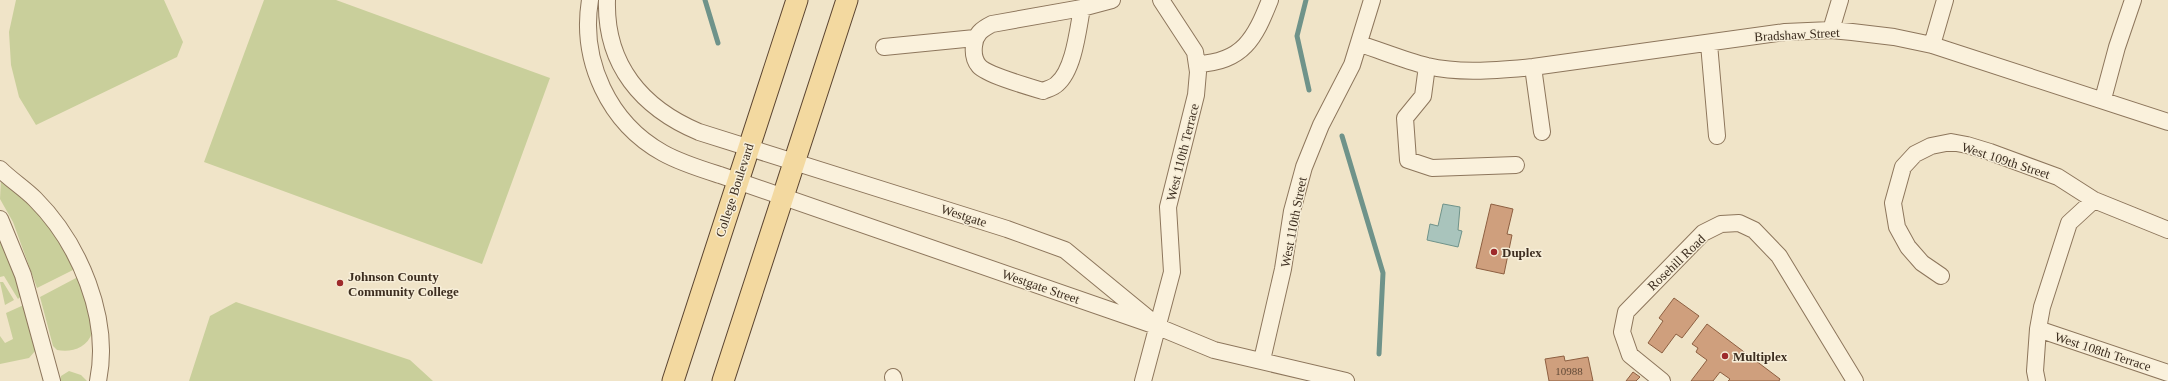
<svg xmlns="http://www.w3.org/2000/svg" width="2168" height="381" viewBox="0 0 2168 381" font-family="Georgia,serif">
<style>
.green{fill:#c9cf9b}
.water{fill:#a9c4bc;stroke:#6f938a}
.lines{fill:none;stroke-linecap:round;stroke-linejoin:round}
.stream{stroke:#6f938a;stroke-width:5}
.building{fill:#cf9f7d;stroke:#8d5f41}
.minor-casing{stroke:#8d765c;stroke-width:18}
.major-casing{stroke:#5b4430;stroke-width:23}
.minor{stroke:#faf1dc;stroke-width:16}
.major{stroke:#f3d9a0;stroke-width:21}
.poi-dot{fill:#9e2a2b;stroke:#f7eed8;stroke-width:1.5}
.labels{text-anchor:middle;stroke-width:3;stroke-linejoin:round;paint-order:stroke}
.number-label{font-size:11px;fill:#624a37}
.street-label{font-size:13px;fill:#3d2e20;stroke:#f7eed8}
.poi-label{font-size:13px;font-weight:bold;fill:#3d2e20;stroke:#f7eed8;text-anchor:start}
</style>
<rect width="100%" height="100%" fill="#f0e4c8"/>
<!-- green -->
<path class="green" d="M16,0H164L183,42L177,57L36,125L19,97L11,65L9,32Z
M264,0H336L550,78L482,264L204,162Z
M1,179L37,208L77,268L37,288L13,222L0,199Z
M0,235L23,294L18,299L4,276L0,277Z
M76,278H80L87,300L92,333C87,348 71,353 57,350L53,346L40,297Z
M0,282H3L14,300L5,305Z
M236,302L410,360L433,381H189L210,316Z
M26,304L36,350L29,358L0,364V336L5,343L13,339L6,313Z
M69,371L81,375L87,381H60L61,376Z"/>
<!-- water -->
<path class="water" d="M1443,204L1460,207L1458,230L1462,231L1458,247L1427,240L1430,224L1438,226Z"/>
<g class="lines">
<!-- stream -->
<path class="stream" d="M705,0L718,43
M1306,0L1297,36L1309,90
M1342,136L1383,273L1379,354"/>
</g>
<!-- building -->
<path class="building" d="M1491,204L1513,209L1507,234L1512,235L1504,274L1476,268Z
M1674,298L1699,316L1682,338L1676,334L1662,353L1648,343L1663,321L1659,318Z
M1707,324L1780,379L1779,381H1728L1730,379L1720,372L1713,381H1691L1707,360L1696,352L1698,348L1692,344Z
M1564,356L1565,361L1588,357L1593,381H1549L1545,359Z
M1633,372L1640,377L1636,381H1626Z"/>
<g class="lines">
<!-- minor casing -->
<g class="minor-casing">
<path id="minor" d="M590,0C580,61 609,123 663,153C681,163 701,169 720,175L1156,326L1214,350L1346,381
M607,0C605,65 642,108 699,132L1007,229L1065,250L1149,319
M1082,8C1078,29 1074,70 1057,84C1053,88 1047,89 1043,91C1030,87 987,75 979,66C974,60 973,54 974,46C975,34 982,29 992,24L1082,8L1112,0
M1831,30L1840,0
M1360,44C1382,51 1404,60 1427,66C1461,74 1498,70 1533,67L1785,32L1831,30L1852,32L1894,37L1932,45L2168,122
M1709,44L1717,136
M1932,45L1945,0
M884,47L975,38
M1198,64C1243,62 1255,38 1270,0
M1427,66L1423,96L1405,118L1408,160L1432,168L1516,165
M1533,67L1542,132
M2103,99L2117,47L2133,0
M0,169C11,180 24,188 35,199C79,243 111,318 98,381
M0,219L23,275L52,381
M1941,276L1922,263L1908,247L1897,227L1893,203L1903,167L1915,154L1931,146L1951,142L1967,145L1990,152L2058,177L2094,200L2168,230
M2038,329L2168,373
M1262,360L1283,269L1292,211L1304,167L1321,125L1352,65L1372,0
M893,377L894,381
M1143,381L1172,272L1168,207L1196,95L1198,72L1195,52L1161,0
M1662,381L1630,355L1622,332L1626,312L1703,233L1721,224L1739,223L1754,230L1779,256L1855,381
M2037,381L2035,371L2038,329L2042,307L2069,223L2094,200"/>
</g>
<!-- major casing -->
<g class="major-casing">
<path id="major" d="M673,381L797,0
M723,381L847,0"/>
</g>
<!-- minor -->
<use href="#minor" class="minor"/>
<!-- major -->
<use href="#major" class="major"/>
</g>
<!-- markers -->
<g class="poi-dot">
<circle cx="1494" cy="252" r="4"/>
<circle cx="340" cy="283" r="4"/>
<circle cx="1725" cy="356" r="4"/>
</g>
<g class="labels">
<!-- number labels -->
<g class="number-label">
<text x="1569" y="375">10988</text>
</g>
<!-- street labels -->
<g class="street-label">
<text transform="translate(1797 34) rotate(-3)" y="5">Bradshaw Street</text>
<text transform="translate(1182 152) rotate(-76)" y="5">West 110th Terrace</text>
<text transform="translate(2006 160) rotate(18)" y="5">West 109th Street</text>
<text transform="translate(734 190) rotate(-72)" y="5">College Boulevard</text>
<text transform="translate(964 215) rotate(18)" y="5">Westgate</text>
<text transform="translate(1293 222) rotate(-79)" y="5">West 110th Street</text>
<text transform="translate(1676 262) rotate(-44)" y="5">Rosehill Road</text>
<text transform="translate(1041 286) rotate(19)" y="5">Westgate Street</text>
<text transform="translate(2103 351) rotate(18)" y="5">West 108th Terrace</text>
</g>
<!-- poi labels -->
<g class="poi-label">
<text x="1502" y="257">Duplex</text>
<text x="348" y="281">Johnson County<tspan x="348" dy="15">Community College</tspan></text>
<text x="1733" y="361">Multiplex</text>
</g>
</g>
</svg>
